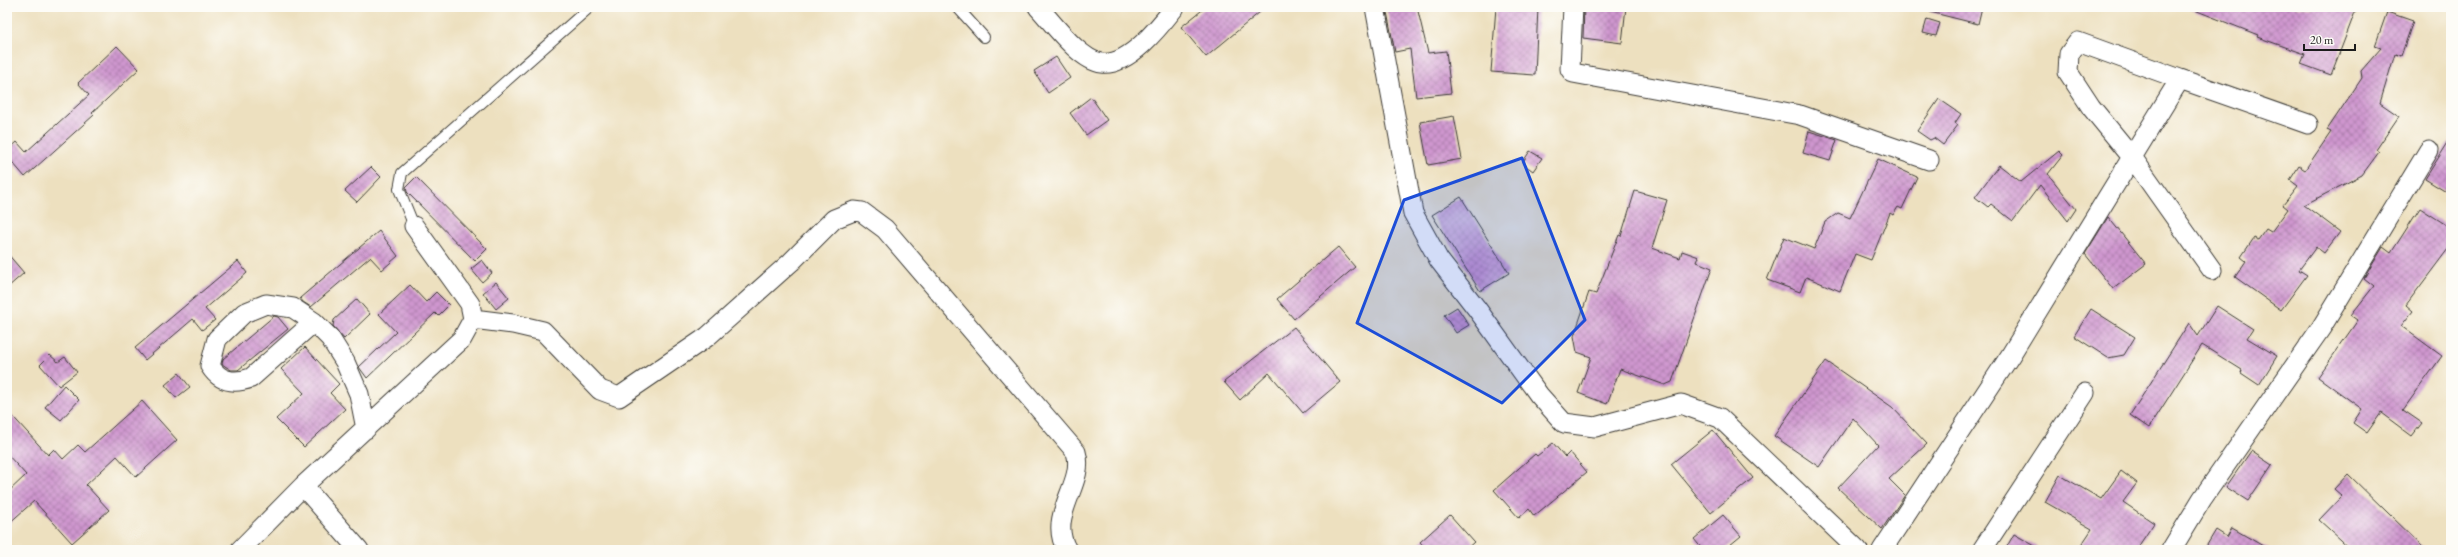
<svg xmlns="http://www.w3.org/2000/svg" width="2458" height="557" viewBox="0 0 2458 557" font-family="'EB Garamond',serif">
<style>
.building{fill:url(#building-cross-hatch)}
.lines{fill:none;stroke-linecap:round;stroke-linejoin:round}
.service-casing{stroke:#3b3934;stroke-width:12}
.minor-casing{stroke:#3b3934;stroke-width:21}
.service{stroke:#fff;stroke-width:10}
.minor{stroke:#fff;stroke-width:19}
.marked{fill:#1d4ed8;fill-opacity:0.2;stroke:#1d4ed8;stroke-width:3;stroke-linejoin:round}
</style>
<defs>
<pattern id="building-cross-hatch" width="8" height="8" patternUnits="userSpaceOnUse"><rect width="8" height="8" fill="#cf96cf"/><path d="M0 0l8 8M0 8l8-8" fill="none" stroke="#a77aa7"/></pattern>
</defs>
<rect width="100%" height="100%" fill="#fdfcf7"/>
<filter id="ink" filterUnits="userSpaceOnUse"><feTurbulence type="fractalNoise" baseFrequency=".025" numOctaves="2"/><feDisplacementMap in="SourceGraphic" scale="8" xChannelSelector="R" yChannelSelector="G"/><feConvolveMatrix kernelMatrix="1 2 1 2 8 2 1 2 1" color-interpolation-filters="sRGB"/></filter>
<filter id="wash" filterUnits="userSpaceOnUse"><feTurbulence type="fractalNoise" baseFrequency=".012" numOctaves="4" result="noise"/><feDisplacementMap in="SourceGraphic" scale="16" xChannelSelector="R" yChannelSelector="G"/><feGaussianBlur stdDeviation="0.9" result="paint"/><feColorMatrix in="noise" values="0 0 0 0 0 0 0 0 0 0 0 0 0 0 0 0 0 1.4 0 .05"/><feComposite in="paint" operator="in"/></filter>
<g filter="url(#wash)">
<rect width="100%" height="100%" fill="#ede0bf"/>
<g id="blocks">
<!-- building -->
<path class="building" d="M1206,7H1266L1206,57L1181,27Z
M1386,7H1417L1428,53L1446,51L1451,93L1416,97L1410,49L1395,52Z
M1496,7H1538L1535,75L1491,72Z
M1584,7H1626L1622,43L1583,38Z
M1931,7H1982L1978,24L1930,12Z
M2187,7H2357L2331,75L2301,64L2305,54L2257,37L2258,35Z
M2387,12L2413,21L2401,56L2395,54L2380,103L2399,116L2376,150L2379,152L2362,175L2304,205L2340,232L2324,253L2316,247L2299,270L2307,275L2281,310L2235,277L2246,261L2241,257L2254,238L2258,240L2266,229L2271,232L2288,209L2283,205L2298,186L2290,180L2299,166L2305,170L2331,132L2327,130L2362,78L2361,71L2381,48L2375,46Z
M1927,19L1940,23L1936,36L1923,33Z
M117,46L139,69L92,113L94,115L25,177L7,156V151L17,142L26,152L89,95L78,83Z
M1056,57L1070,78L1048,93L1034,71Z
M1091,97L1107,120L1086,135L1070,113Z
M1939,99L1961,114L1955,123L1958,125L1943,145L1934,138L1930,140L1917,131Z
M1454,116L1462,159L1428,165L1420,122Z
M1809,131L1837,140L1830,161L1803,153Z
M2451,138V195L2425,179Z
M1530,151L1542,158L1533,171L1522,163Z
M2059,151L2063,155L2048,174L2076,209L2068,221L2040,185L2013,221L1991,204L1988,207L1975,197L1999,165L2021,182Z
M1878,159L1917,177L1902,209L1898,207L1893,215L1890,213L1871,260L1855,254L1840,291L1806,277L1800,292L1767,280L1784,237L1814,249L1825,222L1838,213L1850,218Z
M371,167L381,177L357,202L345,191Z
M416,177L487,249L475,261L407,192L406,187Z
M1635,191L1667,200L1652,248L1680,258L1682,251L1699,257L1697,262L1712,268L1672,382L1665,385L1620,369L1607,404L1578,393L1591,357L1577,352L1574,336L1589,292L1596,294L1619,235L1621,236Z
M1461,197L1509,273L1480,291L1432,215Z
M2420,208L2451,228V245L2406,305L2413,311L2401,326L2442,356L2403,410L2422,423L2412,436L2381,413L2367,433L2353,423L2362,409L2318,377L2358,320L2351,315L2374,286L2364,278L2383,247L2391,253Z
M2108,217L2146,264L2113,289L2085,254Z
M379,231L398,256L382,270L370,257L311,307L303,302L300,298Z
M1338,247L1355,267L1294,319L1277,299Z
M7,253L24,273L7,288Z
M482,260L492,273L482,282L471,269Z
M238,261L247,273L205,309L215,320L202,330L193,319L145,360L135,348Z
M496,282L509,298L496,309L483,293Z
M410,285L426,302L436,292L449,305L438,316L435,313L367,378L359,367L396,332L379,314Z
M357,299L370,314L344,339L333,326L334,320Z
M2217,306L2253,329L2247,338L2277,356L2259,385L2241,373L2242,370L2202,345L2149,428L2130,415L2189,323L2198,336Z
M1457,307L1469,325L1456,333L1444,315Z
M2091,309L2135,337L2124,355L2108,358L2074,336Z
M274,316L278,317L288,329L238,370H231L222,364L223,359Z
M1294,327L1340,382L1303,413L1269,373L1240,400L1224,382Z
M305,347L339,384L330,393L345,409L304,447L276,419L304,393L281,369Z
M50,355L58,362L65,357L77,372L59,386L40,365Z
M1826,361L1892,407L1927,444L1889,479L1905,495L1882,529L1838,488L1878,445L1853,418L1819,467L1774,436Z
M179,373L190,387L176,398L165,385Z
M64,385L79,400L61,420L45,407Z
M142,401L177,440L136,477L117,456L86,485L109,510L72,543L34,501L7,525V493L26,475L7,454V410L48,455L54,449L63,459L78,445L85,452Z
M1713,430L1753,478L1711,513L1671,464Z
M1553,443L1565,457L1570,452L1587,472L1534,516L1529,509L1519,518L1494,490L1535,454L1537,456Z
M2251,451L2272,465L2248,501L2226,487Z
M2121,471L2137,483L2123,502L2154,523L2136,550H2078L2092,529L2045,502L2060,475L2101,499Z
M2348,474L2426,550H2352L2319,520L2342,496L2334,489Z
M1450,515L1474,542L1465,550H1427L1420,542Z
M1723,515L1741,536L1724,550H1703L1694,539Z
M2232,528L2270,550H2204L2216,530L2227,537Z
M2014,534L2042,550H2005Z"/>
</g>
</g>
<g filter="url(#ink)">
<use href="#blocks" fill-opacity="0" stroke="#3b3934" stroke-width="1"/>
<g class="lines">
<!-- service casing -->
<g class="service-casing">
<path id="service" d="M957,7L984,37
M414,226L399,189L402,173L590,7"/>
</g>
<!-- minor casing -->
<g class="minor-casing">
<path id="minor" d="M1038,7C1052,22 1080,61 1102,63C1129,66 1160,26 1175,7
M1375,7L1413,213L1439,260L1477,309L1539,395L1564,423L1595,427L1681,404L1720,418L1858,550
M1573,7L1570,69L1573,73L1800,115L1929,160
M2180,79L2078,42L2069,54L2068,72L2091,107L2132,157L2212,270
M473,319L513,324L543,331L600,390L619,397L707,337L791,262L834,219L854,211L862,212L885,229L1076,452C1086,484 1046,515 1067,550
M314,322L251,378C234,384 220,382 210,366L217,339L244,313L266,304L293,308L314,322L330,338L345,362L359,394L366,429
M303,486L359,550
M240,550L303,486L462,339L473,319L470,304L414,226
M1882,550L2010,356L2180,79L2308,124
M1982,550L2085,393
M2171,550L2202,499L2321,328L2429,150"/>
</g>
<!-- service -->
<use href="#service" class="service"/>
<!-- minor -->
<use href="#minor" class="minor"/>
</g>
</g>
<!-- marked area -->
<path class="marked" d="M1522,158L1585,320L1502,403L1357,323L1404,200Z"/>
<!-- margin -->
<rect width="2458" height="557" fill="none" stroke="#fdfcf7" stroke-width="24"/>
<!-- scale -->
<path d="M2304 44v6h51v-6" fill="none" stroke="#1c1c1c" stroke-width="2"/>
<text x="2310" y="44" font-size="12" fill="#1c1c1c" stroke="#fdfcf7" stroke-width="3" paint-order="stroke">20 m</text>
</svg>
